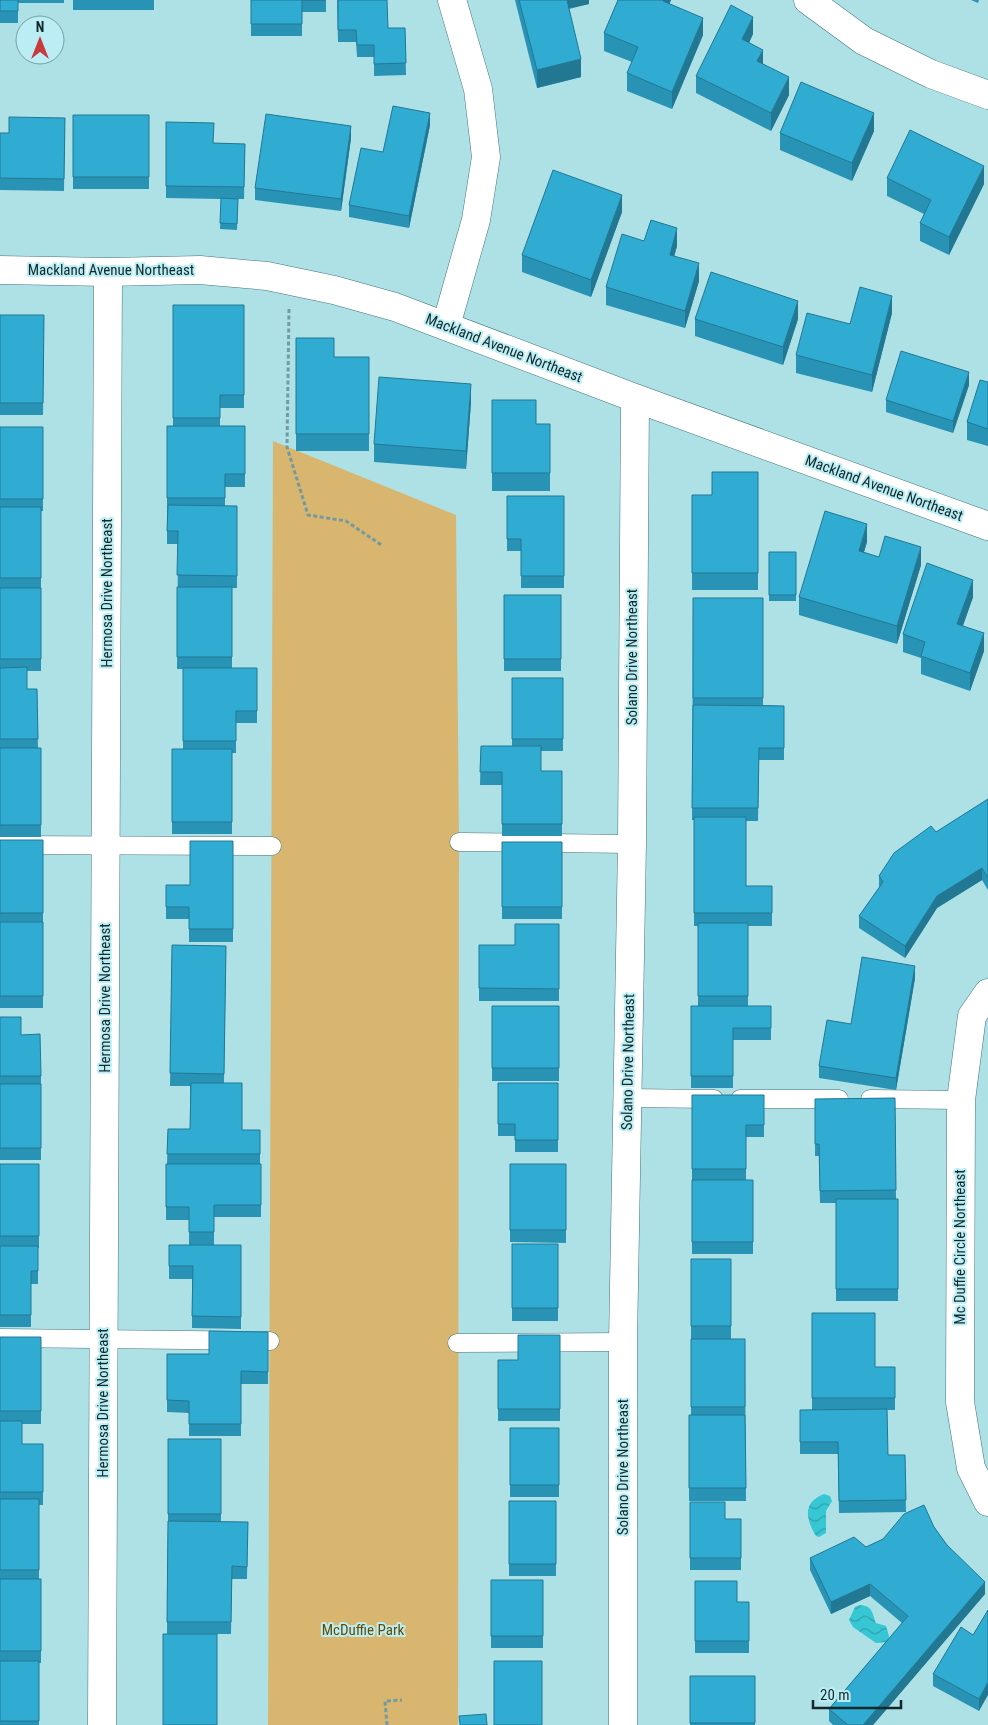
<svg xmlns="http://www.w3.org/2000/svg" width="988" height="1725" viewBox="0 0 988 1725" font-family="'Roboto Condensed',sans-serif">
<style>
.park{fill:#d8b670}
.water{fill:url(#water-waves)}
.lines{fill:none;stroke-linecap:round;stroke-linejoin:round}
.lane-casing{stroke:#44757b;stroke-width:19}
.street-casing{stroke:#44757b;stroke-width:29}
.path{stroke:#739b9f;stroke-width:3;stroke-dasharray:4 2.5;stroke-linecap:butt}
.lane{stroke:#fff;stroke-width:18}
.street{stroke:#fff;stroke-width:28}
.wall{fill:#2993b5}
.shaded-wall{fill:#227893}
.building{fill:#30abd2;stroke:#227893}
.labels{text-anchor:middle;stroke-width:4;stroke-linejoin:round;paint-order:stroke}
.street-label{font-size:15px;fill:#13282a;stroke:#baeef4}
.park-label{font-size:15px;fill:#654900;stroke:#baeef4}
</style>
<defs>
<pattern id="water-waves" width="16" height="10" patternUnits="userSpaceOnUse" patternTransform="scale(1.25)"><rect width="16" height="10" fill="#37c7d4"/><path d="M0 5q4-4 8 0t8 0" fill="none" stroke="#2da2ac"/></pattern>
</defs>
<rect width="100%" height="100%" fill="#ade1e6"/>
<!-- park -->
<path class="park" d="M273,441L456,515L459,842L458,1725H268Z"/>
<!-- water -->
<path class="water" d="M824,1494L830,1496L832,1501L826,1511V1533L819,1537L816,1536C805,1518 803,1502 824,1494Z
M860,1605C873,1606 872,1613 876,1623L886,1626L889,1636L888,1642L876,1643L853,1627L849,1620L855,1607Z"/>
<g class="lines">
<!-- lane casing -->
<g class="lane-casing">
<path id="lane" d="M459,842L632,844
M0,845L272,846
M627,1098L714,1099
M740,1099H839
M870,1099L961,1100
M0,1338L270,1341
M457,1343L623,1342"/>
</g>
<!-- street casing -->
<g class="street-casing">
<path id="street" d="M808,0L864,41L931,74L988,95
M0,270L108,272L200,270L267,276L334,290L395,307L635,398L988,526
M446,326L476,220L486,157L478,89L452,0
M988,993L972,1016L961,1100L960,1402L971,1468L988,1502
M102,1725L108,272
M623,1725V1342L632,844L635,398"/>
</g>
<!-- path -->
<path class="path" d="M289,309L287,447L308,515L346,521L383,546
M387,1725L385,1701L402,1700"/>
<!-- lane -->
<use href="#lane" class="lane"/>
<!-- street -->
<use href="#street" class="street"/>
</g>
<!-- wall -->
<path class="wall" d="M0,0H64V3H18V23H0Z
M73,0H154V10H73Z
M251,0H326V12H302V36H251Z
M337,0L388,28H405L406,75L374,76V57H357L356,42H338Z
M515,0H589V4L569,9L581,77L537,88Z
M618,0H671L669,4L703,35L672,109L627,91V73L632,62L604,51V33Z
M971,0H979L978,3Z
M753,34L749,43L763,64L789,95L771,131L696,93V76Z
M73,115H149V189H73Z
M65,118L64,191L0,190V133H9Z
M166,122L214,143L245,144L244,199H226H238L237,230L220,229L221,199L166,198Z
M430,125L409,228L349,217V205L383,152Z
M874,131L852,181L780,150V133Z
M351,138L341,211L255,200V188Z
M887,178L984,184L949,255L920,241V223L924,214L887,196Z
M622,212L591,297L522,272V255Z
M644,241L677,246L674,256L699,281L685,328L606,305V287Z
M173,305H244V408H220V426H245V487H225V506H237V588H232V668H257V723H236V753H232V834H172V749H183V669H177L178,544H167V426H173Z
M892,313L872,392L796,373V355L850,324Z
M0,315H44L43,415H0Z
M695,319H798L783,365L695,336Z
M296,338L334,357H369V451H296Z
M988,382V446L967,440V422Z
M969,385L953,433L886,412V400Z
M492,400L536,424H550V491H492Z
M471,402L466,469L374,462V444Z
M0,427H43V511H41V671H27V689H37L38,748H41V837H0Z
M758,472V590H692V495H712Z
M507,496H564V588H521V551H507Z
M867,542L864,552L879,557L921,565L897,644L799,615V597Z
M769,552H796V601H769Z
M504,595H561V671H504Z
M973,597L963,626L984,651L970,691L921,674V658L903,652V634Z
M693,598H763V705L784,706V760H759L758,821H746V886H772V926H748V1006H771V1040H733V1088H691V1006H698V926H694V820H692Z
M512,678H563V751H541V771H562V836H502V785H480L481,746H512Z
M988,799V890L982,880L937,908L905,958L859,928V916L879,888V876L936,832Z
M0,840H43V1008H0Z
M233,841V942H189V919H166V885H190Z
M502,842H562V919H502Z
M559,924V1001H479V945H515Z
M172,945L226,946L224,1083L242,1130H260V1164H261V1217H214V1245H189V1220H166V1164H167L168,1129H190V1086H170Z
M915,978L896,1090L819,1078V1066L851,1024Z
M492,1006H559V1081H492Z
M0,1017L21,1035L41,1076V1160H0Z
M498,1083H558V1152H515V1136H498Z
M692,1095H764V1137H746V1180H753V1254H692Z
M895,1098L896,1199H898V1301H836V1203H820L819,1156H815V1099Z
M0,1164H39V1248H38V1284H31V1327H0Z
M510,1164H566V1243L510,1242Z
M512,1244H558V1321H512Z
M169,1245H241V1329L192,1328V1279H169Z
M691,1259H731V1339H691Z
M812,1313L875,1367H895V1410H887L888,1455H905L906,1512L839,1513L838,1454H800V1410H812Z
M268,1332V1384H241V1436H189V1413L167,1412V1354H209Z
M560,1335V1421H498V1360H518Z
M0,1337H41V1424H22V1444H43V1505H39V1579H41V1663H39V1725H0Z
M691,1339H745L746,1501H689V1415H691Z
M510,1428H559V1497H510Z
M168,1439H221V1522H248L247,1579H232L231,1634H167L168,1521Z
M509,1501H556V1576H509Z
M690,1502L725,1519H741V1570H690Z
M934,1527L947,1545L985,1594L873,1725H833L829,1721V1709L902,1623L870,1596L831,1614L810,1570V1558L866,1547Z
M491,1580H543V1648H491Z
M695,1581L737,1602H749V1653H695Z
M988,1610L979,1711L933,1686V1674L973,1635Z
M690,1676H755V1725H690Z"/>
<!-- shaded-wall -->
<path class="shaded-wall" d="M565,0H589V4L565,9Z
M663,0H671L663,19Z
M753,17V34L742,57V39Z
M703,18V35L672,109V92Z
M763,50V68L757,61Z
M581,59V77L537,88V70Z
M789,77V95L771,131V113Z
M430,113V125L409,228V216Z
M874,113V131L852,181V163Z
M351,126V138L341,211V199Z
M984,166V184L949,255V237Z
M622,195V212L591,297V280Z
M677,228V246L670,272V255Z
M699,263V281L685,328V311Z
M892,296V313L872,392V375Z
M798,301V319L783,365V347Z
M969,372V385L953,433V421Z
M471,384V402L466,469V451Z
M867,524V542L859,568V551Z
M921,547V565L897,644V626Z
M973,580V597L957,642V624Z
M984,633V651L970,691V673Z
M982,868V880L937,908L905,958V946L937,896Z
M915,966V978L896,1090V1078Z
M985,1582V1594L873,1725H863Z
M870,1584V1596L831,1614V1602Z
M988,1682V1695L979,1711V1699Z"/>
<!-- building -->
<path class="building" d="M0,0H18V11H0Z
M251,0H326H302V24H251Z
M338,0H387L388,28H405L406,63L374,64V45H357L356,30H338Z
M519,0H567L581,59L537,70Z
M618,0H663V1L703,18L672,92L627,73L638,47L604,33Z
M731,5L753,17L742,39L763,50L757,61L789,77L771,113L696,76Z
M801,82L874,113L852,163L780,133Z
M393,106L430,113L409,216L349,205L361,148L383,152Z
M266,114L351,126L341,199L255,188Z
M73,115H149V177H73Z
M9,117L65,118L64,179L0,178V133H9Z
M166,122L214,123L213,143L245,144L244,187L166,186Z
M910,130L984,166L949,237L920,223L931,200L887,178Z
M553,170L622,195L591,280L522,255Z
M221,198L238,199L237,224L220,223Z
M651,220L677,228L670,255L699,263L685,311L606,287L622,234L644,241Z
M711,272L798,301L783,347L695,319Z
M860,287L892,296L872,375L796,355L807,313L850,324Z
M173,305H244V395H220V418H173Z
M0,315H44L43,403H0Z
M296,338H334V357H369V434H296Z
M901,351L969,372L953,421L886,400Z
M379,377L471,384L466,451L374,444Z
M980,380L988,382V429L967,422Z
M492,400H536V424H550V473H492Z
M167,426H245V474H225V498H167Z
M0,427H43V499H0Z
M712,472H758V573H692V495H712Z
M507,496H564V576H521V539H507Z
M168,505L237,506V576L177,575L178,531H167Z
M0,507H41V578H0Z
M825,511L867,524L859,551L879,557L885,536L921,547L897,626L799,597Z
M769,552H796V595H769Z
M927,563L973,580L957,624L984,633L970,673L921,656L925,642L903,634Z
M177,587H232V657H177Z
M0,588H41V659H0Z
M504,595H561V659H504Z
M693,598H763V698H693Z
M27,667V689H37L38,739H0V668Z
M183,668H257V711H236V741H183Z
M512,678H563V739H512Z
M693,705L784,706V748H759L758,808H692Z
M481,746H541V771H562V824H502V772H480Z
M0,748H41V825H0Z
M172,749H232V822H172Z
M988,799V878L982,868L937,896L905,946L859,916L883,882L879,876L894,853L931,826L936,832Z
M694,817H746V886H772V913H694Z
M0,840H43V913H0Z
M190,841H233V929H189V907H166V885H190Z
M502,842H562V907H502Z
M0,922H43V996H0Z
M698,923H748V996H698Z
M515,924H559V989L479,988V945H515Z
M172,945L226,946L224,1074L170,1073Z
M862,957L915,966L896,1078L819,1066L827,1020L851,1024Z
M492,1006H559V1068H492Z
M691,1006H771V1028H733V1076H691Z
M0,1017H21V1035L40,1034L41,1076H0Z
M191,1083H242V1130H260V1154H167L168,1129H190Z
M498,1083H558V1140H515V1124H498Z
M0,1084H41V1148H0Z
M692,1095H764V1125H746V1169H692Z
M895,1098L896,1190L820,1191L819,1144H815V1099Z
M0,1164H39V1236H0Z
M166,1164H261V1205H214V1232H189V1207H166Z
M510,1164H566V1230H510Z
M692,1180H753V1242H692Z
M836,1199H898V1289H836Z
M512,1244H558V1308H512Z
M169,1245H241V1317L192,1316L193,1266H169Z
M0,1246H38V1271H31V1315H0Z
M691,1259H731V1326H691Z
M812,1313H875V1367H895V1398H812Z
M209,1331L268,1332V1372L241,1371V1424H189V1401L167,1400V1354H209Z
M518,1335H560V1409H498V1360H518Z
M0,1337H41V1411H0Z
M691,1339H745V1407H691Z
M887,1409L888,1455H905L906,1500L839,1501L838,1442H800V1410Z
M689,1415H745L746,1488H689Z
M0,1421H22V1444H43V1492H0Z
M510,1428H559V1485H510Z
M168,1439H221V1514H168Z
M0,1499H39V1570H0Z
M509,1501H556V1564H509Z
M690,1502H725V1519H741V1558H690Z
M924,1505L934,1527L947,1545L985,1582L863,1725H848L829,1709L908,1616L870,1584L831,1602L810,1558L854,1537L866,1547L883,1539L904,1514Z
M168,1521L248,1522L247,1567L232,1566L231,1622H167Z
M0,1579H41V1651H0Z
M491,1580H543V1636H491Z
M695,1581H737V1602H749V1641H695Z
M988,1610V1682L979,1699L933,1674L961,1627L973,1635Z
M163,1634H217V1725H163Z
M0,1661H39V1721H0Z
M494,1661H542V1725H494Z
M690,1676H755V1723H690Z
M486,1714L487,1725H460L459,1716Z"/>
<g class="labels">
<!-- street labels -->
<g class="street-label">
<text x="111" y="275">Mackland Avenue Northeast</text>
<text transform="translate(504 348) rotate(21)" y="5">Mackland Avenue Northeast</text>
<text transform="translate(884 488) rotate(20)" y="5">Mackland Avenue Northeast</text>
<text transform="translate(107 593) rotate(-90)" y="5">Hermosa Drive Northeast</text>
<text transform="translate(632 657) rotate(-90)" y="5">Solano Drive Northeast</text>
<text transform="translate(105 998) rotate(-90)" y="5">Hermosa Drive Northeast</text>
<text transform="translate(628 1062) rotate(-89)" y="5">Solano Drive Northeast</text>
<text transform="translate(960 1247) rotate(-90)" y="5">Mc Duffie Circle Northeast</text>
<text transform="translate(103 1403) rotate(-90)" y="5">Hermosa Drive Northeast</text>
<text transform="translate(623 1467) rotate(-90)" y="5">Solano Drive Northeast</text>
</g>
<!-- park labels -->
<g class="park-label">
<text x="363" y="1635">McDuffie Park</text>
</g>
</g>
<!-- north arrow -->
<g transform="translate(40 40)"><circle r="24" fill="#baeef4" stroke="#779fa3"/>
<path d="M0-4L9 19L0 12L-9 19Z" fill="#c93a3c"/>
<text y="-8" font-size="14" font-weight="bold" text-anchor="middle" fill="#13282a">N</text>
</g>
<!-- scale -->
<path d="M813 1700v8h88v-8" fill="none" stroke="#13282a" stroke-width="2.5"/>
<text x="820" y="1700" font-size="15" fill="#13282a" stroke="#baeef4" stroke-width="4" paint-order="stroke">20 m</text>
</svg>
